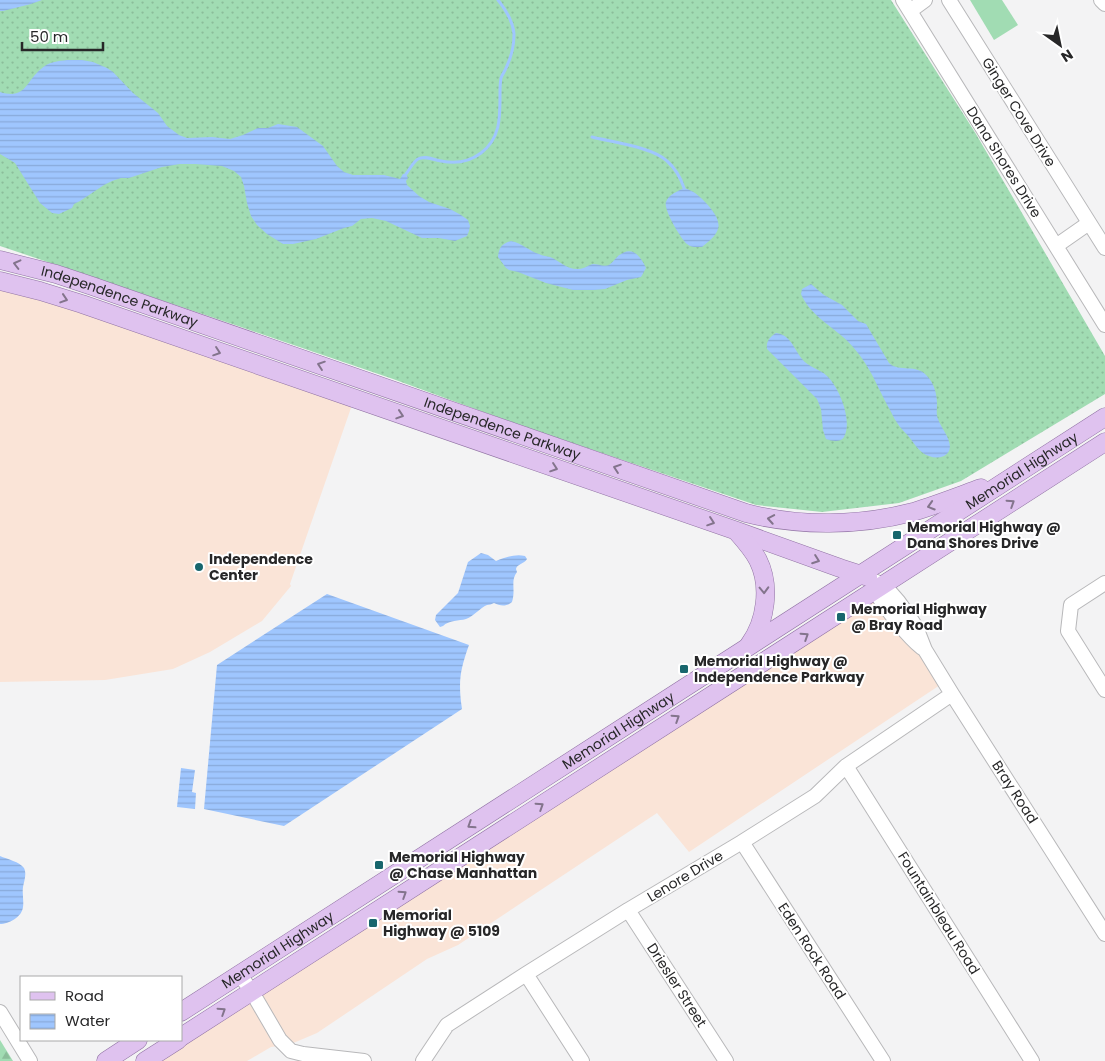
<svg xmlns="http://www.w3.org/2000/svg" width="1105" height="1061" viewBox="0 0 1105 1061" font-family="Poppins,sans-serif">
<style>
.commercial{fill:#fae4d7}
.grass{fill:url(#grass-dots)}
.forest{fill:url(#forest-firs)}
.pitch{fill:#a1dcb3}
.water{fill:url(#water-rules)}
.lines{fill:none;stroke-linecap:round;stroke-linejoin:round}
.stream{stroke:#9fc6fe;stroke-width:3}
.minor-casing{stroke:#b8b8ba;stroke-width:16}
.major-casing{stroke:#9072a3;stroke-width:19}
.minor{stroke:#fff;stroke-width:14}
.major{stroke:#dfc2ef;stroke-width:18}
.oneway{stroke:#83748c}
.poi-dot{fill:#18666d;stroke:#fff;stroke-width:2}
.labels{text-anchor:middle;stroke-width:4;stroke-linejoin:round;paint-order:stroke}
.street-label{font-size:14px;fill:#272728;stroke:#fff}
.poi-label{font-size:14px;font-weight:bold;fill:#272728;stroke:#fff;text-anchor:start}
</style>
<defs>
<pattern id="grass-dots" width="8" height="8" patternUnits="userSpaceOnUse" patternTransform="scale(1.25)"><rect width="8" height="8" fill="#a1dcb3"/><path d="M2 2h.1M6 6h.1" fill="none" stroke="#8bbd9a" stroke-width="1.8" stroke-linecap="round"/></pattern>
<pattern id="forest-firs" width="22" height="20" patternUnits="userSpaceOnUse" patternTransform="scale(1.25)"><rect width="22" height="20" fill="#a1dcb3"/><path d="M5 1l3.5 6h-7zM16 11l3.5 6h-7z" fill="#8bbd9a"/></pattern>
<pattern id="water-rules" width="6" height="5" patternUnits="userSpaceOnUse" patternTransform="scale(1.25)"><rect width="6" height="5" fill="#9fc6fe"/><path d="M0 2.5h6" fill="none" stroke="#89aada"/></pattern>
</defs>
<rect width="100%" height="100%" fill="#f3f3f4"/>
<!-- commercial -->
<path class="commercial" d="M0,287L39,297L352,405L290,584L291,586L262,621L210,652L173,669L105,680L0,682Z
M873,599L920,654L940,685L689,852L657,813L458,945L427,959L317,1033L291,1044L285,1037L260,994Z
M250,1000L278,1046L271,1047L247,1061H156Z"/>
<!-- grass -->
<path class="grass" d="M0,0H891L976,134L1105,356V394L961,481L899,503L822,512L756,505L516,424L393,379L241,327L0,246Z"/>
<!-- forest -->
<path class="forest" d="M0,1040L13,1061H0Z"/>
<!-- pitch -->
<path class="pitch" d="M970,0H1002L1018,25L994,40Z"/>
<!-- water -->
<path class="water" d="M0,0H42L31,4L3,11H0Z
M67,60H82L93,62L107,68L113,72L133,93L158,113L167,126L179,135L187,138L212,137L230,139L243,135L258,128H268L278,124L297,127L323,146L337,166L344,172L353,175H384L400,179L403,174H406L408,178L406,181L407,185L419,196L429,202L450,209L461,215L468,220L470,226L469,231L467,236L455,241L439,238H422L386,221L372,218L361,219L352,226L344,228L316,239L293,244H283L267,234L257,225L251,216L247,203L244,186L241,177L234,171L222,166L195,164H180L162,167L129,178H121L112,181L104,185L80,201L74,204L72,208L59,214L52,213L40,203L15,163L0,154V92C26,100 25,82 41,69C48,62 58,61 67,60Z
M684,188C688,189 692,191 695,193C704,200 722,217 718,229C716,236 708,242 702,247C697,247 691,248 687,244C681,239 663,209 666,202C668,195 678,191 684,188Z
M511,241C522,243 529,251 539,254C543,256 547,256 550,257C560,261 567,270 579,269C584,269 588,265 593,264C598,264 604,267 609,265C612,263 614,260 617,257C631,244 640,255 646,268L641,277L627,280L605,289L594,290H573L546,283L518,272L509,270L506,268L498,257C499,247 502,244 511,241Z
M811,284L818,290L824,295L842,305L858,321L866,324L889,363C900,373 916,363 927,376C934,383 937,394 937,404C937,409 936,414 938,419C941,429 959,447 944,456C939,458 934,458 929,456C920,453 915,445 910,438C907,434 903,431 900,427C896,422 893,416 890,410C880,393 873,373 861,357C856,350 849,342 843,337C828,324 809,313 801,294L802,289Z
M776,333C791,335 794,349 802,359C808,367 820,369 827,376C839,387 853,421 844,437C840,443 832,441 826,439L823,430L821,409L817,399L767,349C766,341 770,337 776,333Z
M481,553L488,555L496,561C506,557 515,554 525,556L527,559C524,564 517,564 516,569L517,572C510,581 516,589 512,602C506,607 500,606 494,603C492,604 489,605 487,605C480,608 474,616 466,619C459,621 449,620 443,626L440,627L435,620L436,615L458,593L468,562Z
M327,594L469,645C460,670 458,682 462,709L284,826L204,809L217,665Z
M181,768L195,770L192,792L196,793L195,809L177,807Z
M0,856C7,859 20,862 24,868C27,874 24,881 23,887C22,894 24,900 23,907C22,917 9,924 0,924Z"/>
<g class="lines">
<!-- stream -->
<path class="stream" d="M592,137C612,142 652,147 667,161C675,168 681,179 684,188
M406,174C410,169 413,162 418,159C425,155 434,160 441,161C455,164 469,162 481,153C501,138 500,116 500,94C500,88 500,83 501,78C502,75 505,71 506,68C511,58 514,46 514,34C513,21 506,10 498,0"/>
<!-- minor casing -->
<g class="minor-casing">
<path id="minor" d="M903,0L1105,325
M949,0L1105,248
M1101,0L1105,4
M910,11L925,0
M1056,246L1089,223
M874,581L883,585L891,593L898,601L908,615L916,627L925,650L952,694L1105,934
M1105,583L1071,605L1068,631L1105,690
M874,590C888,611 903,632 922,648
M846,766L1032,1061
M742,842L883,1061
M628,910L726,1061
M526,974L582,1061
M240,975L252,992L280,1040L291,1051L303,1054L364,1061
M0,1012L30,1061
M423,1061L447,1025L526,974L628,910L742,842L815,796L846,766L952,694"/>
</g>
<!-- major casing -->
<g class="major-casing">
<g id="major">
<path id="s1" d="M0,260L56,274L92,286L746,513C800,527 859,526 913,512C936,505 959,496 981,488"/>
<path d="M0,281L40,291L82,304L737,531L840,568L868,577"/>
<path d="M737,532C745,541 753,550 758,560C771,586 766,622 749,645"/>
<path id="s2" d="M181,1012L1105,417"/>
<path d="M181,1037L1105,442"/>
<path d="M106,1061L138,1040"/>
<path d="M145,1061L178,1040"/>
</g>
</g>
<!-- minor -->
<use href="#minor" class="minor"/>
<!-- major -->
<use href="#major" class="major"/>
</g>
<!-- one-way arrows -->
<defs><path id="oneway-chevron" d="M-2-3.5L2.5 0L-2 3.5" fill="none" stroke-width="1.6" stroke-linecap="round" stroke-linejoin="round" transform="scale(1.25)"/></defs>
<g class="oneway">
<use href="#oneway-chevron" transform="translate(17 264) rotate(-166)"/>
<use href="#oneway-chevron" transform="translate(64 299) rotate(18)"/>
<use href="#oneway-chevron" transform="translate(217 352) rotate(19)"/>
<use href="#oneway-chevron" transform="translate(321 365) rotate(-161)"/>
<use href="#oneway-chevron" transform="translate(400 415) rotate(18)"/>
<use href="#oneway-chevron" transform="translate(554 468) rotate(19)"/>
<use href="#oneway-chevron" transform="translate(617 468) rotate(-161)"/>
<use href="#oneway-chevron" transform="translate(1011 503) rotate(-33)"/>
<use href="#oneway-chevron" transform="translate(931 506) rotate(163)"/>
<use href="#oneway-chevron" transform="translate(771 519) rotate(-170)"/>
<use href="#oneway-chevron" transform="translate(711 522) rotate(19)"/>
<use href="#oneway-chevron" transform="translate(816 560) rotate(20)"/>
<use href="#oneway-chevron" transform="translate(764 590) rotate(88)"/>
<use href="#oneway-chevron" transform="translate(805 636) rotate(-33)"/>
<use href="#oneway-chevron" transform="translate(676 718) rotate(-33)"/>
<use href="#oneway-chevron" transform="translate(540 806) rotate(-33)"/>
<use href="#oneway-chevron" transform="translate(471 825) rotate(147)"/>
<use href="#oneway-chevron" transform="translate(403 894) rotate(-33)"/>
<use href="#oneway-chevron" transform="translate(222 1011) rotate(-33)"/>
</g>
<!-- markers -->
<g class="poi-dot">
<rect x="892" y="530" width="10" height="10" rx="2.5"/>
<circle cx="199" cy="567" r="5"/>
<rect x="836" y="612" width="10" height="10" rx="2.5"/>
<rect x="679" y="664" width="10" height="10" rx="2.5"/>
<rect x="374" y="860" width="10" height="10" rx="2.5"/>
<rect x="368" y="918" width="10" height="10" rx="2.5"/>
</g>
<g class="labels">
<!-- street labels -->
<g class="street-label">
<text transform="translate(1019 112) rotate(58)" y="5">Ginger Cove Drive</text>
<text transform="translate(1004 162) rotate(58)" y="5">Dana Shores Drive</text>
<text dy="5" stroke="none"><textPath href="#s1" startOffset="125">Independence Parkway</textPath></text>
<text dy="5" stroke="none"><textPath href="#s1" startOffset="530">Independence Parkway</textPath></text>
<text dy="5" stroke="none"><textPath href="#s2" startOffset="1000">Memorial Highway</textPath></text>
<text dy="5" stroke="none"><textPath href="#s2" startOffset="520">Memorial Highway</textPath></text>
<text transform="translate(1015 792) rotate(57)" y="5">Bray Road</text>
<text transform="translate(685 876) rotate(-31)" y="5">Lenore Drive</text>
<text transform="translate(939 913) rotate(58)" y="5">Fountainbleau Road</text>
<text dy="5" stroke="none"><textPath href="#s2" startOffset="115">Memorial Highway</textPath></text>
<text transform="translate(812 951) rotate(57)" y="5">Eden Rock Road</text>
<text transform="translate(677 985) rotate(57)" y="5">Driesler Street</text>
</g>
<!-- poi labels -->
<g class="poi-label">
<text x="907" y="532">Memorial Highway @<tspan x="907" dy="16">Dana Shores Drive</tspan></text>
<text x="209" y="564">Independence<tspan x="209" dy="16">Center</tspan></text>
<text x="851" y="614">Memorial Highway<tspan x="851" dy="16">@ Bray Road</tspan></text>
<text x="694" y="666">Memorial Highway @<tspan x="694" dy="16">Independence Parkway</tspan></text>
<text x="389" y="862">Memorial Highway<tspan x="389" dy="16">@ Chase Manhattan</tspan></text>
<text x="383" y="920">Memorial<tspan x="383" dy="16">Highway @ 5109</tspan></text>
</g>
</g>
<!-- legend -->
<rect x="20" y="976" width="162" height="65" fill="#ffffff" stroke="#a9a9a9"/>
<rect x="30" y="992" width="25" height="8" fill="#dfc2ef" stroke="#a9a9a9"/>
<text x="65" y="1001" font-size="15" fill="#272728">Road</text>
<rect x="30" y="1014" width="25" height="15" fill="url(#water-rules)" stroke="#a9a9a9"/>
<text x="65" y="1026" font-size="15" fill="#272728">Water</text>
<!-- north arrow -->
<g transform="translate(1060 45) rotate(147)" stroke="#ffffff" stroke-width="4" paint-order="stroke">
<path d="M0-4L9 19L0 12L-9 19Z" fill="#272728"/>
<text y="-8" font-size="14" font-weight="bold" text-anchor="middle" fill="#272728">N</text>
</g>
<!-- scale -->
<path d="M22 42v8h81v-8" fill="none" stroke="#272728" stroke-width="2.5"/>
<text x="30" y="42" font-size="15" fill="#272728" stroke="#ffffff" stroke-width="4" paint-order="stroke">50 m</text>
</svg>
